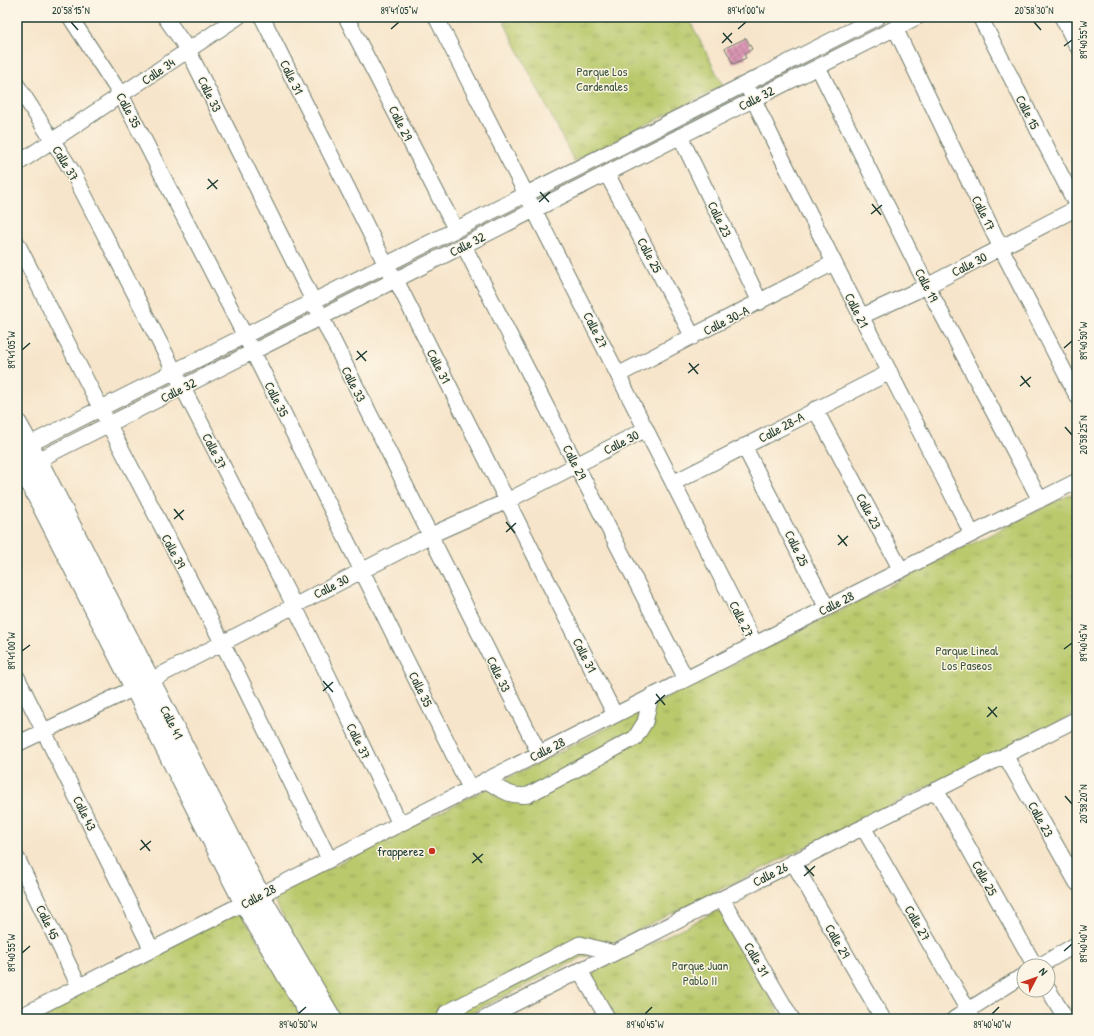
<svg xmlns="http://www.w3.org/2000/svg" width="1094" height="1036" viewBox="0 0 1094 1036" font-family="'Patrick Hand',sans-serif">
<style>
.park{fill:url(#park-tufts);stroke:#6c8350}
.building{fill:url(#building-cross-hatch)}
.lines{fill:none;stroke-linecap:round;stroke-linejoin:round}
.minor-casing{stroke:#6b7869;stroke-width:17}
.major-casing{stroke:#6b7869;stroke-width:21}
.minor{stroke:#fff;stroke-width:15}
.major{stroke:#fff;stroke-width:19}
.ticks{fill:none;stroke:#1f3d34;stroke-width:1.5}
.poi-dot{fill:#c8321e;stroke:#fcf5e5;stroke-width:1.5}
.labels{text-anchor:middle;stroke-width:3;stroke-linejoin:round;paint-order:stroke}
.street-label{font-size:13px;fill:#1f3d34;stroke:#fcf5e5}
.park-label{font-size:13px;fill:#3e593f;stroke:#fcf5e5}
.poi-label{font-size:13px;fill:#1f3d34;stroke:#fcf5e5;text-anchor:end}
.neatline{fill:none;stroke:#1f3d34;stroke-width:1.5}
.ticks-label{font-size:10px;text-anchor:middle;fill:#1f3d34}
</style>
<defs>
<pattern id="park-tufts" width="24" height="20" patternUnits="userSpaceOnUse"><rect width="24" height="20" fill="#b9c96c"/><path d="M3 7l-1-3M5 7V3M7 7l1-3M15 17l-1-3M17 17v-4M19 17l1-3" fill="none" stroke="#96a45a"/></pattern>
<pattern id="building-cross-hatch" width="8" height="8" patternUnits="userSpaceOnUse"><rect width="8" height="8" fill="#da96b4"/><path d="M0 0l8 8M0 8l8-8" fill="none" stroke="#b07c93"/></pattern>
</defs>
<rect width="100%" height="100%" fill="#fcf5e5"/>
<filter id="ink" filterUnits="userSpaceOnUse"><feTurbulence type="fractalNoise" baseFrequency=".025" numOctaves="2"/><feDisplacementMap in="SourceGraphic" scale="8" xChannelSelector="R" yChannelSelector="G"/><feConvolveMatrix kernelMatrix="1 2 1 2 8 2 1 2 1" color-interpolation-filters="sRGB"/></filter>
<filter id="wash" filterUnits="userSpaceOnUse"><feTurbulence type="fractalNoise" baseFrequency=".012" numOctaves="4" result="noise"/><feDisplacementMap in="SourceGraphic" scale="16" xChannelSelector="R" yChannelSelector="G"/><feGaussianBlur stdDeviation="0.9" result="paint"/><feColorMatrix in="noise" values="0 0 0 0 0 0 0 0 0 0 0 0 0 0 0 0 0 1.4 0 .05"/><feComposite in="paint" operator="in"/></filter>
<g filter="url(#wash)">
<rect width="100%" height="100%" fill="#f7e5cb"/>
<!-- park -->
<path class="park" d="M513,17H688L723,86L574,161L504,22Z
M1077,491V713L458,1019H341L272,897Z
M717,911L720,912L783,1019H616L591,976L592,973Z
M234,913L242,914L306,1019H24Z"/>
<g id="blocks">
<!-- building -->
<path class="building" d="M746,38L752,49L744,54L746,58L733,64L725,48Z"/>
</g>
</g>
<g filter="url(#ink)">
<use href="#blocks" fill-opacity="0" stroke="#6b7869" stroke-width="1"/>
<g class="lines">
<!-- minor casing -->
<g class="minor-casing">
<path id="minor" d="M70,17L121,95L245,336L470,788
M165,17L188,50L539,753
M262,17L386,265L396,280L615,715
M346,17L456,230
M436,17L755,644
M980,17L1077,206
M1062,17L1077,46
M895,28L1001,248L1077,396
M818,67L927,286L1040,500
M17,85L72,171L294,605L400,824
M750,92C821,241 898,387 972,534
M680,136L760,302
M17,164L238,17
M607,174L693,337
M17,243L109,425L223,644L329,859
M464,246L686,679
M860,317L927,286L1077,208
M618,375L833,263
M815,409L901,570
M744,446L827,608
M20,449L878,17
M28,465L917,17
M673,483L890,372
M17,677L152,950
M17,744L151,680L431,535L507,501L646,429
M1005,755L1077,883
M485,780C500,789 511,798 528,795L635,738L645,722L651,696
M936,790L1035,966
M863,827L973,1019
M17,858L79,986
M793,862L883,1019
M722,899L792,1019
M1039,966L1077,944
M580,971L608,1019
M1048,989L1066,1019
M17,1018L1077,481
M445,1019L446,1013L580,944L614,953
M484,1019L1077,719
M954,1019L1024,975"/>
</g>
<!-- major casing -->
<g class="major-casing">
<path id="major" d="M17,423L38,461L260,895L332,1019
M17,457L244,903L312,1019"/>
</g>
<!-- minor -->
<use href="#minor" class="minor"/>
<!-- major -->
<use href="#major" class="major"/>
</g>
</g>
<!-- ticks -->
<path class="ticks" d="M71,22L78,30M1034,22L1041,30M391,29L399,22M738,29L746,22M723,33L732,43M722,43L732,33M1064,46L1072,40M208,179L217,189M207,189L218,180M540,192L549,202M539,202L550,192M872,204L881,215M871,214L882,205M1064,348L1072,341M22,350L30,343M357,351L366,361M356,360L367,351M689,363L698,374M688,373L699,364M1021,376L1030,387M1020,386L1031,377M1065,427L1072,435M174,509L183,520M174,519L184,510M506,522L515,533M506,532L516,523M838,535L847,546M838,545L848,536M1064,649L1072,643M22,651L30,645M323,681L333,692M323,691L333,682M656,694L665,705M655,704L665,695M988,707L997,717M987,717L997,707M1065,796L1072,804M141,840L150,851M140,850L151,841M473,853L482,863M472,863L483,854M805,866L814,876M804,876L815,866M1064,951L1072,944M22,953L30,946M298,1014L306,1007M645,1014L652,1007M992,1014L999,1007"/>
<!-- markers -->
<circle class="poi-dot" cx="432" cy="851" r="4"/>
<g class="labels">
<!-- street labels -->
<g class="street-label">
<text transform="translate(158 71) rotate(-34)" y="5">Calle 34</text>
<text transform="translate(292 77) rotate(64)" y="5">Calle 31</text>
<text transform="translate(210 94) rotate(64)" y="5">Calle 33</text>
<text transform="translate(756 98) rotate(-27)" y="5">Calle 32</text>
<text transform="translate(129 110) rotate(62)" y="5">Calle 35</text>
<text transform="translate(1028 112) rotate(63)" y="5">Calle 15</text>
<text transform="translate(401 123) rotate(63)" y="5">Calle 29</text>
<text transform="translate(66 163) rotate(59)" y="5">Calle 37</text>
<text transform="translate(984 213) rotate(64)" y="5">Calle 17</text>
<text transform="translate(720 219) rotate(64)" y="5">Calle 23</text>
<text transform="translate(467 244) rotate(-27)" y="5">Calle 32</text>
<text transform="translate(650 255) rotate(62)" y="5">Calle 25</text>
<text transform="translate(969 264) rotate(-27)" y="5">Calle 30</text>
<text transform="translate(927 285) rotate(63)" y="5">Calle 19</text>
<text transform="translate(857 310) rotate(63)" y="5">Calle 21</text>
<text transform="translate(726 320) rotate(-27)" y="5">Calle 30-A</text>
<text transform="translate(596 330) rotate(63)" y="5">Calle 27</text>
<text transform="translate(439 366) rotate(63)" y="5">Calle 31</text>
<text transform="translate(354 384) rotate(63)" y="5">Calle 33</text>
<text transform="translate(178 390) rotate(-27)" y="5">Calle 32</text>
<text transform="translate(277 399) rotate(63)" y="5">Calle 35</text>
<text transform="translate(781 427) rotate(-28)" y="5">Calle 28-A</text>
<text transform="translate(621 442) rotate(-27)" y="5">Calle 30</text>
<text transform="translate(215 451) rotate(63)" y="5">Calle 37</text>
<text transform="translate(575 462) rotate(63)" y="5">Calle 29</text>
<text transform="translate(869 511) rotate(62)" y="5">Calle 23</text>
<text transform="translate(797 548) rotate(64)" y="5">Calle 25</text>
<text transform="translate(174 551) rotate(62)" y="5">Calle 39</text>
<text transform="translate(331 586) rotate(-27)" y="5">Calle 30</text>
<text transform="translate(836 603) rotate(-27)" y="5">Calle 28</text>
<text transform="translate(742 619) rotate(63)" y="5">Calle 27</text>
<text transform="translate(585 655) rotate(63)" y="5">Calle 31</text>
<text transform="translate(499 674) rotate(64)" y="5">Calle 33</text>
<text transform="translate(421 689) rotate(64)" y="5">Calle 35</text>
<text transform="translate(172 722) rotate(63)" y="5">Calle 41</text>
<text transform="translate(359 741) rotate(64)" y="5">Calle 37</text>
<text transform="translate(547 749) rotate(-27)" y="5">Calle 28</text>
<text transform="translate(85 813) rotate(64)" y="5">Calle 43</text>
<text transform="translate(1041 819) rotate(61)" y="5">Calle 23</text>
<text transform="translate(770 874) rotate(-27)" y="5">Calle 26</text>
<text transform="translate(985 878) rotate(61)" y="5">Calle 25</text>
<text transform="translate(258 896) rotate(-28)" y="5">Calle 28</text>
<text transform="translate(48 922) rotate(64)" y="5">Calle 45</text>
<text transform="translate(918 923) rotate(60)" y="5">Calle 27</text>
<text transform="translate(838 941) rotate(60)" y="5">Calle 29</text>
<text transform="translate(757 959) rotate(60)" y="5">Calle 31</text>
</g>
<!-- park labels -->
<g class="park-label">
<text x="602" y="76">Parque Los<tspan x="602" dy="15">Cardenales</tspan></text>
<text x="967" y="655">Parque Lineal<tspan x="967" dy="15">Los Paseos</tspan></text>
<text x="700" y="970">Parque Juan<tspan x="700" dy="15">Pablo II</tspan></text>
</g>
<!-- poi labels -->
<g class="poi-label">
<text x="424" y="856">frapperez</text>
</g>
</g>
<!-- margin -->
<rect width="1094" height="1036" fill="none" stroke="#fcf5e5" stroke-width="44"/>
<!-- north arrow -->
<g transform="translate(1036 978) rotate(49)"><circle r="19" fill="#fcf5e5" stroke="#a4ab9e"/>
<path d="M0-3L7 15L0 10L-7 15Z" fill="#c8321e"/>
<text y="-6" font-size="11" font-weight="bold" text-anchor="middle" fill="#1f3d34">N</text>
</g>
<rect x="22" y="22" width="1050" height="992" class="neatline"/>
<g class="ticks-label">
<text x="71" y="14">20°58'15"N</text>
<text x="399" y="14">89°41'05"W</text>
<text x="746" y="14">89°41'00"W</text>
<text x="1034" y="14">20°58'30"N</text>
<text transform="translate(1083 40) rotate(-90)" y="4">89°40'55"W</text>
<text transform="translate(1083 341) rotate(-90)" y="4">89°40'50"W</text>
<text transform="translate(11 350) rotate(-90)" y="4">89°41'05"W</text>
<text transform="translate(1083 435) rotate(-90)" y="4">20°58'25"N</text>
<text transform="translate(1083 643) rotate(-90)" y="4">89°40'45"W</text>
<text transform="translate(11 651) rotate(-90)" y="4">89°41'00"W</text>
<text transform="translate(1083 804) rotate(-90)" y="4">20°58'20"N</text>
<text transform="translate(1083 944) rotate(-90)" y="4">89°40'40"W</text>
<text transform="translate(11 953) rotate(-90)" y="4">89°40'55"W</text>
<text x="298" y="1028">89°40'50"W</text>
<text x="645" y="1028">89°40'45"W</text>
<text x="992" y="1028">89°40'40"W</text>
</g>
</svg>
